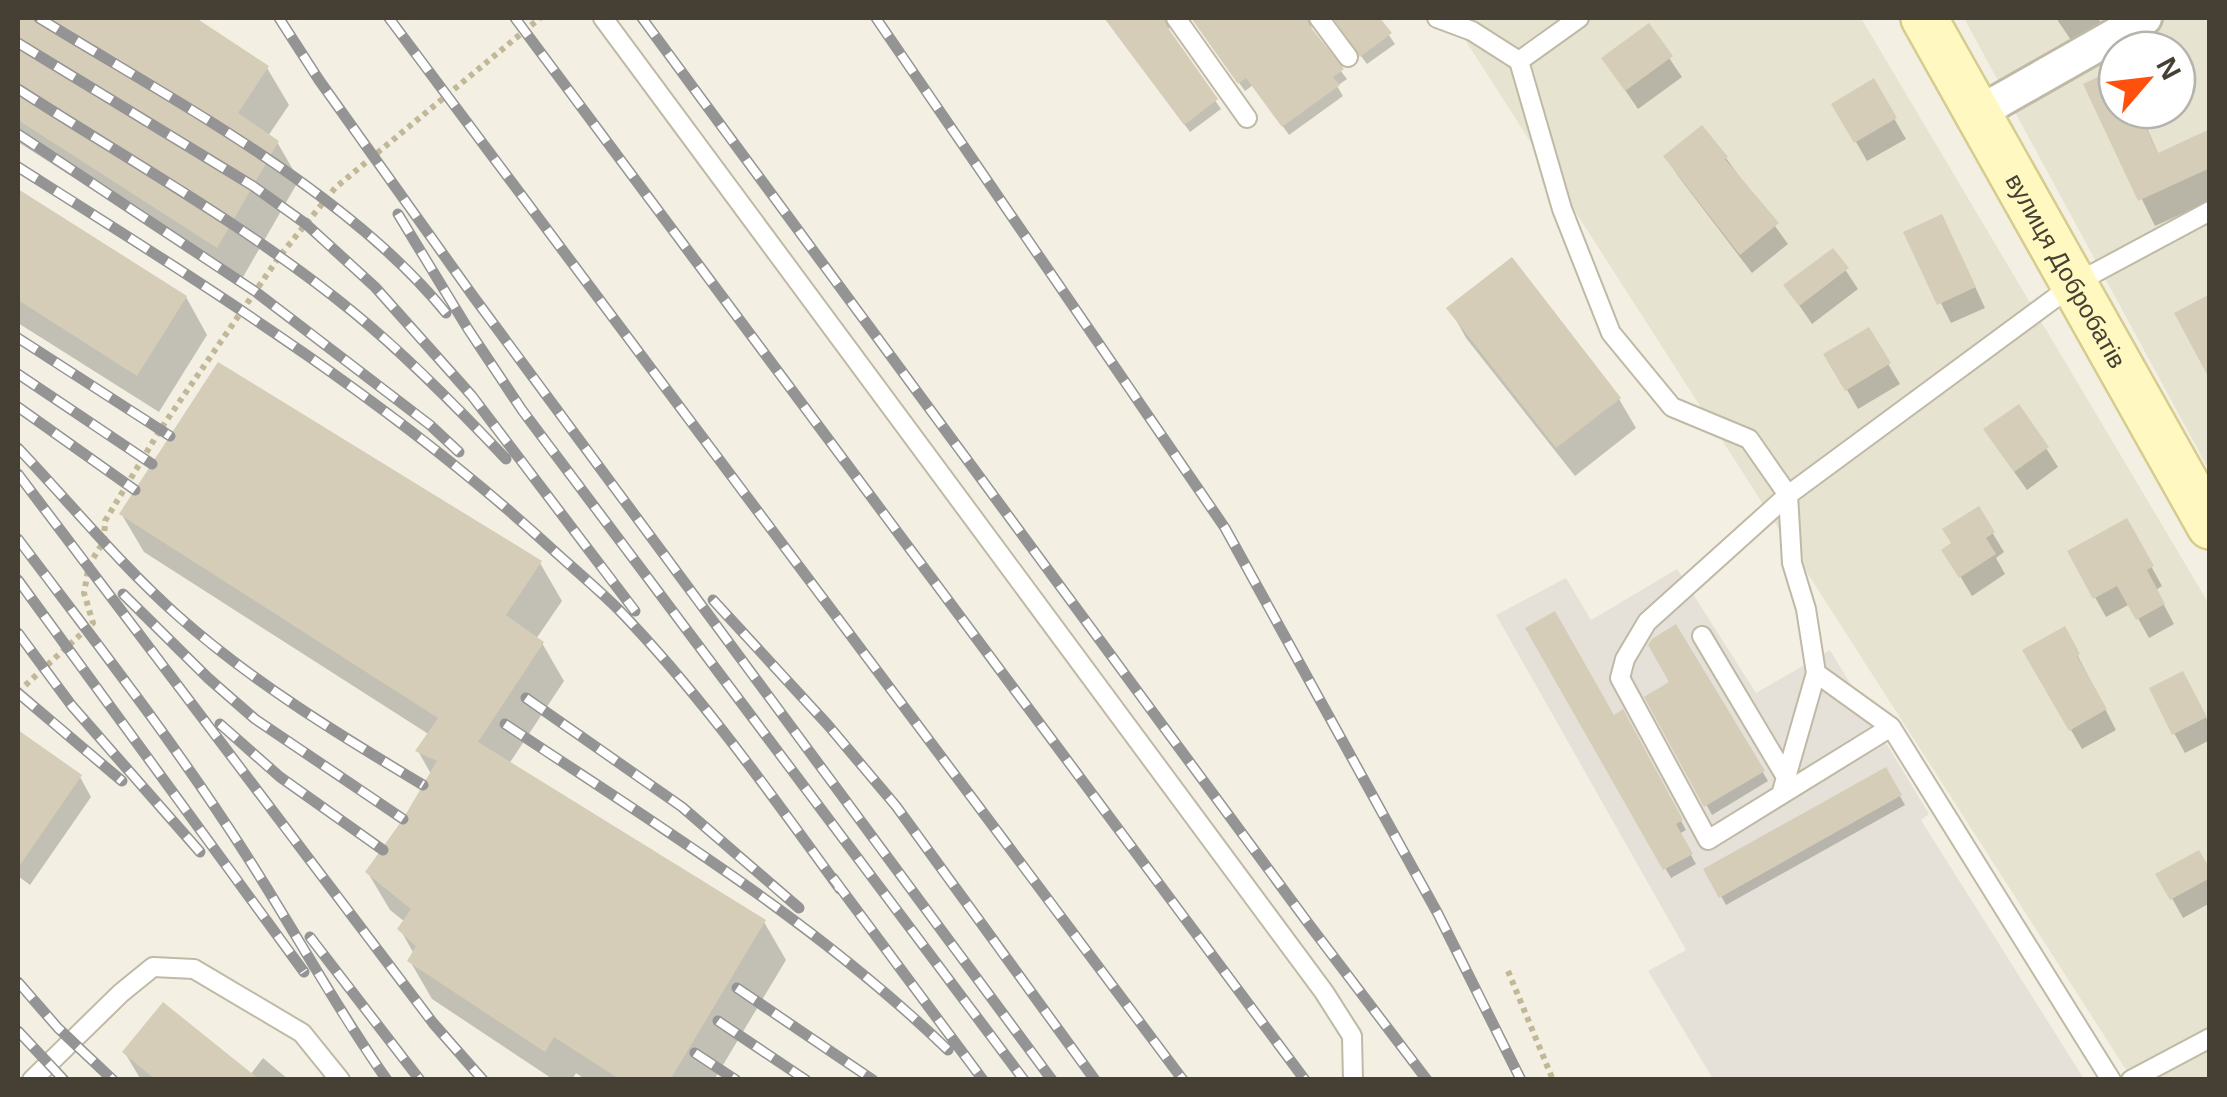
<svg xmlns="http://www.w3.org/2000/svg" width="2227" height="1097" viewBox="0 0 2227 1097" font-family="Arial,sans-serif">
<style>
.residential{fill:#e7e3d1;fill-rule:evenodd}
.industrial{fill:#e5e1d8}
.shadow{fill:#0003}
.building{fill:#d5cdb8}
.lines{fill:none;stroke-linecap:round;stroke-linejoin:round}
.lane-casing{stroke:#bfb9a5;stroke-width:22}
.street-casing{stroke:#bfb9a5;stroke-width:38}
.secondary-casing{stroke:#d6cc8f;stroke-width:50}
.path{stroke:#c2b796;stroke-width:6;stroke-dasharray:5 5;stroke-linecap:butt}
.lane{stroke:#fff;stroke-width:18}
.street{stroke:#fff;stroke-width:32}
.secondary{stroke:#fff8c1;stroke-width:45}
.rail-casing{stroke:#949494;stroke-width:11}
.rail{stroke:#fff;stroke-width:8;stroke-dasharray:22;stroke-linecap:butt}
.labels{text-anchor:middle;stroke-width:8;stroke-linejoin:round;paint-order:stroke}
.street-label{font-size:25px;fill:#454033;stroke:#fff}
</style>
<rect width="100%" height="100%" fill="#f3f0e3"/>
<!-- residential -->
<path class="residential" d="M1451,18H1861L2209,604V1079H2132Z
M1964,18H2209V470ZM2117,50H2177V110H2117Z"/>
<!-- industrial -->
<path class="industrial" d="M1677,569L1756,693L1830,650L1929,814L1921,820L2084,1079H1713L1648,971L1686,950L1496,615L1566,578L1591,620Z"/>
<!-- shadow -->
<path class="shadow" d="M18,18H192L267,68L289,105L268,136L277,142L299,180L239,284L18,142Z
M1106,18H1175L1169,22V34L1221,109L1190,132Z
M1189,18H1316L1311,24L1312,33L1347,79L1337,86L1343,96L1289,135L1253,85L1245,91L1194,20Z
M1333,18H1377L1395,44L1367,64Z
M2056,18H2098L2103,26L2073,43Z
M1648,27L1682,77L1638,109L1604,59Z
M2117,71V110H2139L2159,155L2210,132V201L2155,226L2086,85Z
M1873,82L1906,139L1867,161L1834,104Z
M1667,157L1726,158L1788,244L1752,273L1678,176Z
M18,192L186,297L207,335L159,412L18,323Z
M1906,234L1952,237L1985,308L1951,323Z
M1833,251L1858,289L1812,324L1786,286Z
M1450,309L1619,399L1636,428L1575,476L1466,338Z
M1868,330L1900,384L1858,409L1827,355Z
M2046,448L2058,467L2027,490L1998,449Z
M1978,509L2004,552L1996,558L2005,574L1972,596L1945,551L1954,545Z
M122,515L540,563L562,601L536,639L542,643L564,681L509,764L764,922L786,960L714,1080H586L576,1073L572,1080H554L432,999L410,961L414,954L400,929L405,922L390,910L368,873L406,820L431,774L418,751L430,735L144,552Z
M2126,521L2162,586L2156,590L2174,624L2149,638L2130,604L2106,617L2070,552Z
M1676,627L1768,781L1712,815L1648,697L1673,683Z
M1528,629L1613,718L1627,722L1686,830L1679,834L1696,864L1671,878Z
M2064,629L2116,730L2082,749L2025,651Z
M2193,693L2210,725V740L2185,753L2174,733Z
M18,733L80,777L91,797L30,885L18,876Z
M1885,770L1905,805L1726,905L1707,870Z
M2210,873V903L2183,918L2159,875Z
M125,1053L250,1075L263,1058L289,1080H141Z"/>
<!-- building -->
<path class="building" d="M18,18H196L269,66L238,113L279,141L217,248L18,120Z
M1104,18H1164L1166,25L1218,99L1184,125Z
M1191,18H1307L1309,25L1344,69L1333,77L1340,85L1282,127L1246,78L1238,84Z
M1334,18H1380L1392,33L1360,57Z
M1649,23L1673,56L1625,91L1601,58Z
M2117,68V110H2138L2158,153L2210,129V168L2138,201L2083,84Z
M1874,78L1897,118L1854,143L1831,104Z
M1702,125L1728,157L1725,159L1779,223L1740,255L1663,156Z
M18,189L187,296L137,376L18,300Z
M1942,214L1976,287L1937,305L1903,232Z
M1833,248L1849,268L1799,306L1783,285Z
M1512,257L1621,398L1556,448L1446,308Z
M2210,294V380L2174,313Z
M1869,327L1891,363L1845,391L1823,354Z
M218,362L542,561L506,615L544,642L478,742L766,920L670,1080H621L554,1037L545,1052L407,961L416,946L397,929L411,909L365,872L403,819L437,761L415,751L438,718L119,514Z
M2019,404L2049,447L2014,472L1983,429Z
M1979,506L1995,532L1986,538L1996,554L1959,578L1941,550L1951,543L1942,529Z
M2127,518L2154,566L2147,570L2165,604L2136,620L2117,586L2093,599L2067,551Z
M1555,611L1614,715L1623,709L1683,820L1676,824L1693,854L1663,870L1525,628Z
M1676,624L1765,771L1704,807L1644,697L1669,682L1648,645L1652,639Z
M2065,626L2080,654L2077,656L2107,709L2069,731L2022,650Z
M2183,671L2207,717L2172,735L2149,688Z
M18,730L82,775L18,868Z
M1886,767L1902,795L1719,898L1703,869Z
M2199,850L2210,869V878L2170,900L2155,874Z
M163,1002L260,1080H156L122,1052Z"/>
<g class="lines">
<!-- lane casing -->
<g class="lane-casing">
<path id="lane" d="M603,18L1324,992L1352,1036L1353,1080
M1176,18L1247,118
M1319,18L1348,57
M1437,18L1472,31L1519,61
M1519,61L1562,209L1611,333L1672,407L1749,439L1788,495L1792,563L1806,609L1816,673L1781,795
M1519,61L1579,18
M1702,636L1786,777
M1816,673L1891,727L2111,1080
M1891,727L1708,840L1620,678L1625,659L1647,622L1788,495L2074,284L2210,211
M32,1080L121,993L153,967L194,969L302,1033L340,1080
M2131,1080L2210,1038"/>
</g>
<!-- street casing -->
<g class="street-casing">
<path id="street" d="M1978,113L2145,18"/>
</g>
<!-- secondary casing -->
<g class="secondary-casing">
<g id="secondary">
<path id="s1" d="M1924,18L2210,526"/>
</g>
</g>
<!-- path -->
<path class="path" d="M18,692L93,623L84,593L89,565L104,541L105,521L160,430L279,257L335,188L540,18
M1508,971L1553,1080"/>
<!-- lane -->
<use href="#lane" class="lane"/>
<!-- street -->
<use href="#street" class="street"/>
<!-- secondary -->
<use href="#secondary" class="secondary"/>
<!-- rail casing -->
<g class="rail-casing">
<path id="rail" d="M39,18C172,100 347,191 446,313
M279,18L319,80L473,296L1052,1080
M389,18L1183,1080
M515,18L1305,1080
M642,18L1308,923L1427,1080
M876,18L1225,528L1438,914L1521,1080
M18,43L253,186L306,224L375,287L472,396L635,611
M18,89C130,161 249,227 353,312C407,356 458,408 506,459
M18,134L256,292L430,425L459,452
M18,167C203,284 390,400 552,549C574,569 598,589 619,610C702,696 770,793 840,889
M398,214L468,329L522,410L1024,1080
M18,338L170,436
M18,374L152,464
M18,407L135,490
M18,448C70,503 120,564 177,615C251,681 338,734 423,785
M18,474L433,1023L483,1080
M18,539C94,640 173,741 241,847C291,924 334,1005 387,1080
M18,580L304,972
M123,594L208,678L255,719L403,819
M713,600L827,724L896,806L1095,1080
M18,633L72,706L200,852
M18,693L122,781
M526,698L682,807L799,908
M220,724L280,777L383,850
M505,724C658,826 816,922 948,1050
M833,878L983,1080
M310,937L420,1080
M18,982L58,1028L113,1080
M737,988L873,1080
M718,1021L806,1080
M18,1031L64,1080
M695,1053L736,1080"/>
</g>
<!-- rail -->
<use href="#rail" class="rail"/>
</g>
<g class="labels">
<!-- street labels -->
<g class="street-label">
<text dy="9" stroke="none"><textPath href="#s1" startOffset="290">вулиця Добробатів</textPath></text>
</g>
</g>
<!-- border -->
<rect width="2227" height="1097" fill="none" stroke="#454033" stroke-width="40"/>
<!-- north arrow -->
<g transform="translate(2147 80) rotate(62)"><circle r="48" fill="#ffffff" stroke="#b5b3ad" stroke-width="2.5"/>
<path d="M0-8L18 38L0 25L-18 38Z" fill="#ff500e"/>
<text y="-15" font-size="28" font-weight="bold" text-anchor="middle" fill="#454033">N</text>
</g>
</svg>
